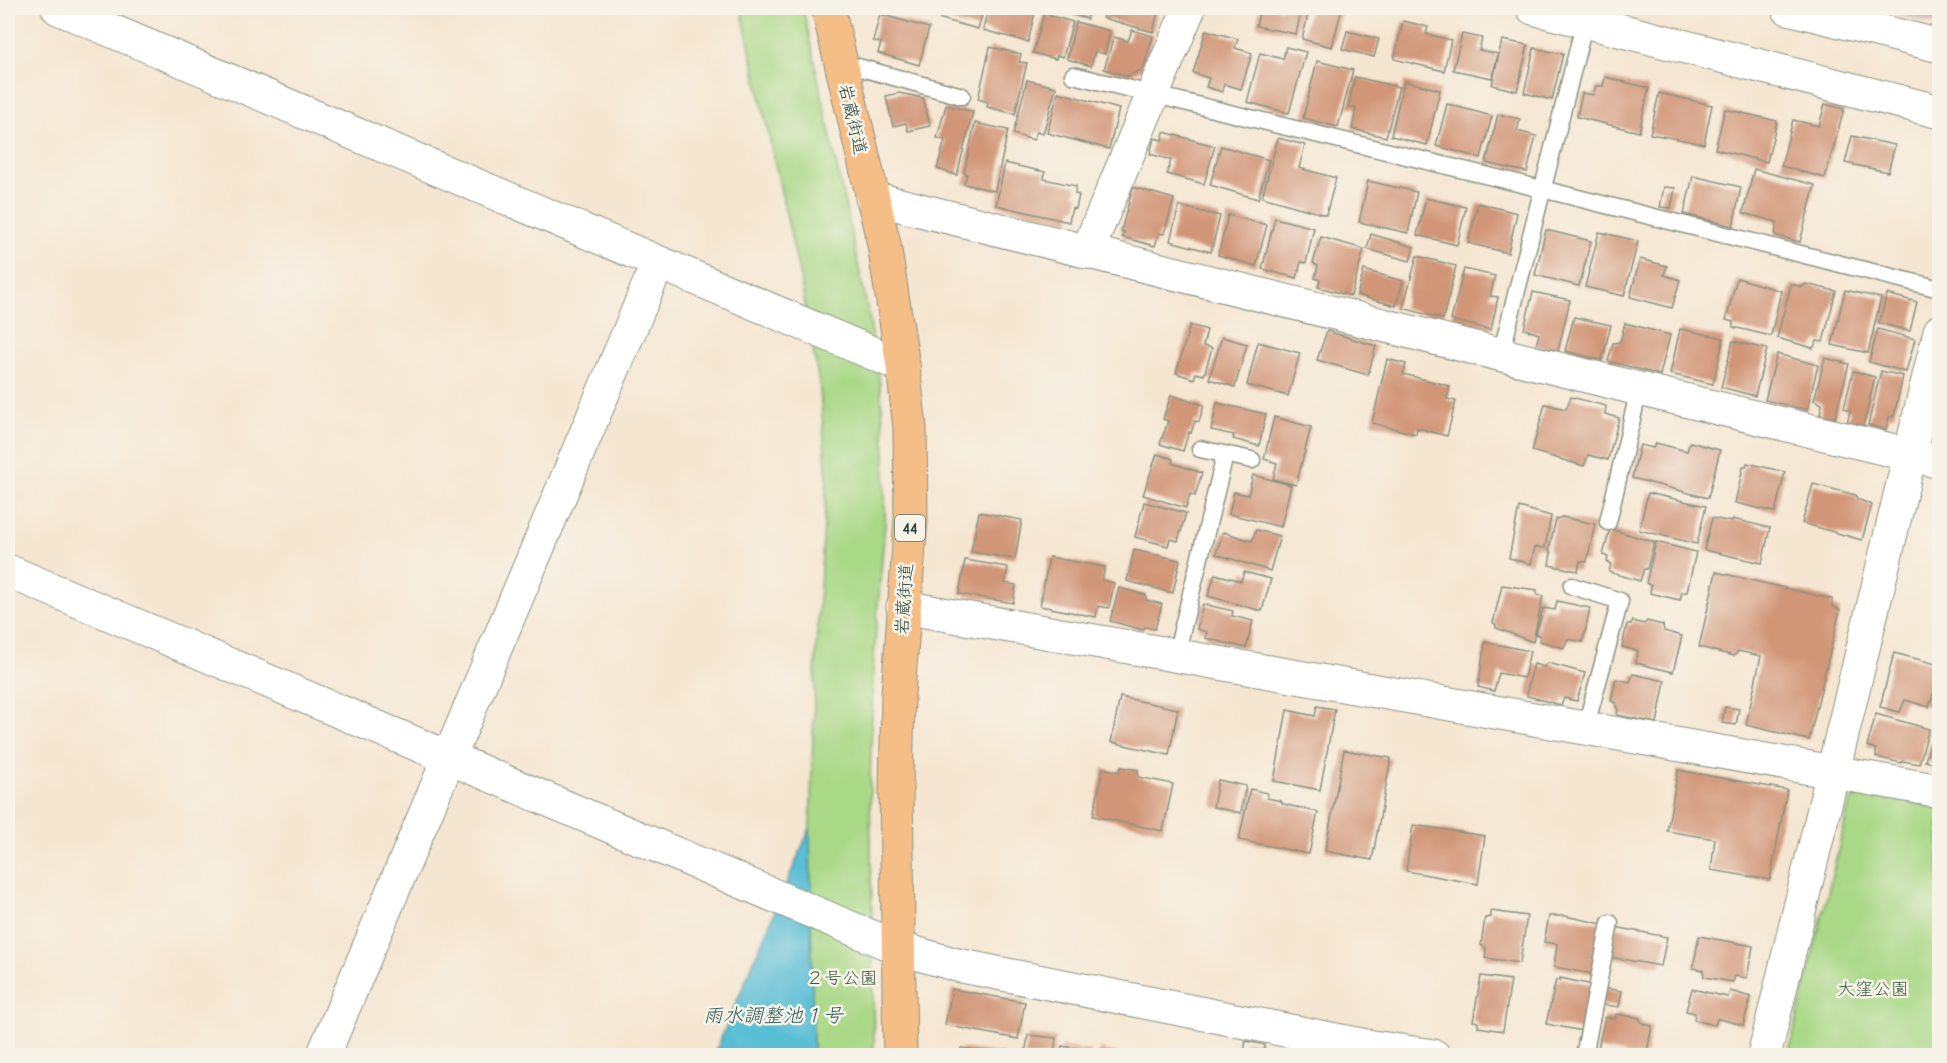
<svg xmlns="http://www.w3.org/2000/svg" width="1947" height="1063" viewBox="0 0 1947 1063" font-family="'Comic Neue','Klee One',sans-serif">
<style>
.industrial{fill:#cfc0bb}
.green{fill:#a9d886;stroke:#648a5d;stroke-width:1.5}
.water{fill:#58bed5;stroke:#3c7e84;stroke-width:1.5}
.building{fill:#d19577}
.lines{fill:none;stroke-linecap:round;stroke-linejoin:round}
.service-casing{stroke:#8a9282;stroke-width:19}
.minor-casing{stroke:#8a9282;stroke-width:35}
.tertiary-casing{stroke:#8a9282;stroke-width:35}
.primary-casing{stroke:#8a9282;stroke-width:35}
.service{stroke:#fff;stroke-width:16}
.minor{stroke:#fff;stroke-width:33}
.tertiary{stroke:#fff;stroke-width:33}
.primary{stroke:#f6be87;stroke-width:33}
.labels{text-anchor:middle;stroke-width:5;stroke-linejoin:round;paint-order:stroke}
.shield{fill:#f7f3e8;stroke:#60746a;stroke-width:1.5}
.shield-label{font-size:16px;font-weight:bold;fill:#1f3d34}
.street-label{font-size:18px;fill:#1f3d34;stroke:#f7f3e8}
.park-label{font-size:18px;fill:#3b5c44;stroke:#f7f3e8}
.water-label{font-size:20px;font-style:italic;fill:#2d5d5c;stroke:#f7f3e8}
</style>
<rect width="100%" height="100%" fill="#f7f3e8"/>
<filter id="ink" filterUnits="userSpaceOnUse"><feTurbulence type="fractalNoise" baseFrequency=".0167" numOctaves="2"/><feDisplacementMap in="SourceGraphic" scale="12" xChannelSelector="R" yChannelSelector="G"/><feConvolveMatrix kernelMatrix="1 2 1 2 8 2 1 2 1" color-interpolation-filters="sRGB"/></filter>
<filter id="wash" filterUnits="userSpaceOnUse"><feTurbulence type="fractalNoise" baseFrequency=".008" numOctaves="4" result="noise"/><feDisplacementMap in="SourceGraphic" scale="24" xChannelSelector="R" yChannelSelector="G"/><feGaussianBlur stdDeviation="1.35" result="paint"/><feColorMatrix in="noise" values="0 0 0 0 0 0 0 0 0 0 0 0 0 0 0 0 0 1.4 0 .05"/><feComposite in="paint" operator="in"/></filter>
<g filter="url(#wash)">
<rect width="100%" height="100%" fill="#f5e6d1"/>
<!-- industrial -->
<path class="industrial" d="M1869,8H1939V25Z"/>
<!-- green -->
<path class="green" d="M741,8H803L869,316L880,384L883,419L885,453V523L873,668L870,788L874,1055H813L810,828L816,648L827,478L820,388L801,282Z
M1862,794L1939,808V1055H1788L1850,802Z"/>
<!-- water -->
<path class="water" d="M810,828L813,1055H714Z"/>
<g id="blocks">
<!-- building -->
<path class="building" d="M897,8H924L922,15Z
M936,8H984L978,29L934,17Z
M988,8H1036L1028,42L983,30Z
M1049,8H1090L1087,19Z
M1105,8H1159L1153,32L1103,18Z
M1260,8H1302L1296,34L1256,26Z
M1310,8H1342L1332,47L1302,39Z
M880,14L929,28L919,65L878,53L881,43L873,41Z
M1044,14L1073,22L1063,57L1057,55L1056,59L1033,53Z
M1403,21L1428,27L1426,34L1451,40L1444,71L1394,59Z
M1076,22L1110,31L1105,54L1095,51L1091,66L1067,59Z
M1132,30L1153,36L1143,69L1128,76L1104,69L1114,37L1128,41Z
M1206,30L1238,39L1235,48L1252,53L1241,89L1224,84L1222,92L1206,87L1209,78L1193,73Z
M1347,31L1379,39L1374,57L1342,49Z
M1462,34L1482,38L1479,50L1498,54L1492,78L1453,70Z
M1502,40L1528,45L1517,91L1492,85Z
M990,47L1021,54L1019,62L1027,63L1015,114L987,107L988,102L978,99Z
M1286,47L1306,52L1289,113L1247,102L1260,53L1283,59Z
M1534,48L1563,54L1552,100L1524,93Z
M1317,61L1353,70L1338,127L1303,118Z
M1355,77L1399,87L1386,137L1352,129L1356,108L1348,107Z
M1605,77L1649,88L1639,132L1577,117L1582,93L1593,95L1596,86H1603Z
M1027,80L1056,87L1043,134L1036,132L1034,140L1013,134Z
M1404,81L1440,90L1427,145L1391,136Z
M1058,92L1119,109L1109,149L1047,133Z
M899,93L923,98L930,126L908,131L906,123L893,126L886,96Z
M1659,93L1712,105L1704,144L1650,134Z
M1447,104L1492,116L1481,158L1436,146Z
M1825,104L1844,109L1825,178L1781,166L1793,120L1819,126Z
M946,105L973,112L957,175L937,169L945,140L937,138Z
M1725,109L1777,121L1767,162L1715,149Z
M1498,114L1520,119L1517,131L1536,136L1527,172L1486,163Z
M975,123L1008,130L995,191L964,184L967,174L964,173Z
M1164,132L1215,146L1204,184L1167,174L1171,160L1150,154L1154,138L1162,140Z
M1852,136L1895,145L1888,172L1845,163Z
M1278,138L1305,145L1299,168L1336,178L1326,215L1262,197Z
M1221,146L1269,160L1258,199L1210,185Z
M1005,163L1045,172L1044,179L1076,186L1075,194L1079,195L1076,209L1072,208L1069,222L996,205Z
M1754,169L1815,185L1800,242L1775,235L1777,222L1743,213Z
M1693,176L1741,187L1733,226L1684,214Z
M1368,181L1417,192L1408,233L1359,222Z
M1133,187L1174,199L1164,234L1159,233L1155,246L1122,237L1124,232L1121,231Z
M1664,187L1675,188L1671,208L1660,207Z
M1426,198L1466,207L1457,245L1417,235Z
M1478,203L1517,213L1508,253L1468,243Z
M1179,206L1220,216L1211,252L1170,241Z
M1228,215L1267,225L1256,266L1218,255Z
M1275,218L1314,228L1306,263L1301,262L1297,278L1262,269Z
M1546,230L1591,241L1579,286L1535,275Z
M1599,232L1638,241L1624,296L1585,287Z
M1371,234L1414,247L1410,261L1367,249Z
M1321,237L1364,249L1351,296L1318,287L1320,280L1315,278L1318,266L1313,263Z
M1417,256L1456,266L1443,319L1403,308Z
M1640,259L1667,266L1664,275L1680,280L1672,308L1630,297Z
M1464,269L1495,276L1490,296L1498,297L1491,330L1451,320Z
M1364,270L1403,281L1396,306L1357,295Z
M1737,278L1781,291L1771,336L1733,327V322L1726,320Z
M1791,284L1802,287L1806,284L1836,291L1823,342L1817,341L1813,348L1777,338Z
M1845,290L1881,298L1868,353L1832,345Z
M1533,292L1570,300L1558,351L1536,346L1539,334L1524,329Z
M1887,294L1917,302L1910,331L1879,323Z
M1574,317L1611,325L1602,360L1565,351Z
M1625,323L1670,335L1660,375L1608,361L1613,343L1620,342Z
M1190,325L1207,330L1203,346L1212,348L1204,375L1196,373L1194,379L1176,373Z
M1680,329L1724,338L1713,384L1670,374Z
M1878,329L1915,339L1906,372L1869,362Z
M1327,331L1376,346L1368,375L1317,360Z
M1222,337L1247,344L1235,387L1209,379Z
M1733,341L1767,349L1755,396L1721,387Z
M1258,342L1300,353L1288,396L1247,385Z
M1777,354L1818,365L1807,410L1765,400Z
M1825,358L1849,364L1835,418L1820,415L1822,404L1814,400Z
M1387,359L1406,364L1403,374L1450,386L1447,399L1456,401L1447,436L1417,428L1416,434L1372,423Z
M1853,371L1875,377L1863,426L1847,423L1850,411L1844,408Z
M1881,371L1903,376L1894,416L1889,417L1886,429L1868,425Z
M1171,395L1204,405L1199,422L1195,421L1191,433L1189,432L1183,451L1160,444L1168,421L1163,419Z
M1571,397L1606,406L1605,414L1619,418L1608,460L1588,455L1584,466L1532,451L1545,404L1566,409Z
M1217,403L1266,414L1259,446L1233,439L1234,435L1211,430Z
M1274,417L1311,427L1296,485L1273,479L1277,463L1264,459Z
M1690,442L1720,450L1708,498L1632,478L1640,445L1653,448L1656,443L1687,451Z
M1157,454L1173,459L1172,463L1202,473L1195,496L1190,494L1186,508L1143,495Z
M1747,463L1785,472L1775,512L1735,503L1743,467H1746Z
M1253,475L1291,485L1281,527L1229,514L1234,492L1248,495Z
M1813,484L1856,495L1857,499L1872,505L1862,540L1802,523Z
M1648,493L1706,506L1697,544L1639,530Z
M1144,502L1186,513L1178,541L1170,539L1168,546L1135,537Z
M1519,507L1551,516L1545,548L1535,547L1531,564L1509,558Z
M979,512L1022,520L1015,559L971,552Z
M1562,517L1595,524L1587,562L1580,561L1578,571L1549,565L1551,553L1549,549L1556,519Z
M1712,518L1731,522L1733,519L1770,528L1762,563L1704,550Z
M1610,529L1654,542L1647,569H1644L1640,581L1609,572L1611,564L1607,562L1608,557L1603,555Z
M1256,530L1280,536L1270,571L1216,554L1223,532L1252,541Z
M1656,542L1696,552L1687,592H1682L1680,600L1650,593L1651,586L1646,583Z
M1134,550L1180,560L1173,593L1127,581Z
M1049,557L1105,567L1102,580L1114,583L1109,608L1098,606L1096,617L1040,606Z
M965,560L1008,567L1005,583L1016,585L1013,603L959,594Z
M1244,572L1271,579L1262,611L1208,596L1215,574L1241,581Z
M1716,572L1832,599V606L1840,610L1809,740L1746,725L1761,656L1738,651L1734,656L1699,647Z
M1502,585L1537,590V595L1543,596L1533,642L1496,628V625L1493,623Z
M1119,588L1146,595V600L1162,604L1155,629L1145,627L1143,630L1110,621Z
M1557,601L1590,608L1583,642L1568,639L1564,648L1539,641L1540,636L1536,634L1543,608L1555,610Z
M1203,604L1233,611L1232,616L1253,621L1246,648L1205,638L1207,632L1197,629Z
M1633,621L1644,624L1647,621L1663,625L1664,631L1682,636L1673,672L1636,663L1638,651L1622,647L1627,624L1631,625Z
M1485,642L1530,651L1524,678L1499,673L1494,691L1478,687Z
M1894,653L1940,665V673L1929,707L1905,700L1900,712L1880,707Z
M1548,663L1585,673L1577,701L1564,698L1561,705L1527,696L1528,686L1534,664L1544,667Z
M1633,674L1665,681L1657,723L1617,715L1618,709L1616,707V703L1611,701L1616,679L1630,682Z
M1120,697L1178,709L1169,755L1111,742Z
M1317,706L1335,709L1320,790L1274,781L1287,710L1315,716Z
M1725,707L1739,709L1736,725L1722,723Z
M1876,714L1929,729L1919,764L1903,761L1901,763L1876,757V749L1867,746Z
M1935,728L1940,729V765L1925,761Z
M1344,750L1391,758L1372,860L1325,851Z
M1121,767L1138,770V777L1173,784L1163,831L1093,816L1103,768L1119,772Z
M1678,770L1787,790L1770,880L1711,870L1715,839L1667,831Z
M1218,780L1246,786L1241,813L1213,807Z
M1250,789L1267,793V798L1281,801L1283,804L1318,812L1309,854L1239,840Z
M1413,825L1485,836L1478,884L1406,871Z
M1491,911L1527,916L1520,963L1485,958L1486,948L1481,945L1485,918L1491,917Z
M1549,916H1565L1603,924L1593,974L1554,967L1557,944L1544,942Z
M1615,927L1667,937L1661,966L1609,957Z
M1699,936L1753,946L1747,978L1735,976L1733,982L1704,977L1703,970L1693,968Z
M1481,976L1511,980L1503,1031L1478,1027V1022L1473,1021Z
M1560,978L1588,984L1591,988L1583,1031L1546,1024L1556,980L1559,981Z
M1603,988L1622,991L1619,1007L1599,1004Z
M952,989L1025,1002L1018,1039L945,1025Z
M1692,989L1728,997L1730,991L1751,997L1743,1025L1719,1019H1717L1715,1025L1694,1020L1695,1013L1686,1011Z
M1616,1014L1639,1018L1642,1023L1652,1026L1646,1056H1636L1598,1048L1605,1017L1615,1019Z
M1028,1035L1056,1038L1054,1056H1025Z
M1246,1041L1265,1045L1263,1056H1243Z
M1062,1046L1091,1051L1090,1056H1060Z
M961,1048L1004,1054V1056H960Z
M1100,1049L1124,1055V1056H1098Z"/>
</g>
</g>
<g filter="url(#ink)">
<use href="#blocks" fill-opacity="0" stroke="#8a9282" stroke-width="1.5"/>
<g class="lines">
<!-- service casing -->
<g class="service-casing">
<path id="service" d="M840,62L962,96
M1073,75L1542,189L1940,289
M1501,354L1585,21
M1200,449L1252,460
M1608,522L1639,389
M1572,586L1620,601L1585,729
M1176,655L1225,455
M1584,1056L1610,923"/>
</g>
<!-- minor casing -->
<g class="minor-casing">
<path id="minor" d="M58,8L903,366
M872,198L1639,389L1940,462
M1087,252L1189,8
M8,571L898,948
M903,607L1940,791
M323,1056L658,263"/>
</g>
<!-- tertiary casing -->
<g class="tertiary-casing">
<path id="tertiary" d="M1533,8L1940,112
M1788,8L1940,46
M898,948L957,965L1366,1046L1434,1056
M1764,1056L1940,331"/>
</g>
<!-- primary casing -->
<g class="primary-casing">
<path id="primary" d="M828,8L884,244L903,366L910,428L911,519L898,694L896,789L900,1056"/>
</g>
<!-- service -->
<use href="#service" class="service"/>
<!-- minor -->
<use href="#minor" class="minor"/>
<!-- tertiary -->
<use href="#tertiary" class="tertiary"/>
<!-- primary -->
<use href="#primary" class="primary"/>
</g>
</g>
<g class="labels">
<!-- shield labels -->
<rect class="shield" x="895" y="515" width="30" height="26" rx="4.5"/>
<g class="shield-label">
<text x="910" y="534">44</text>
</g>
<!-- street labels -->
<g class="street-label">
<text transform="translate(853 119) rotate(77)" y="6">岩蔵街道</text>
<text transform="translate(904 599) rotate(-86)" y="6">岩蔵街道</text>
</g>
<!-- park labels -->
<g class="park-label">
<text x="842" y="984">２号公園</text>
<text x="1873" y="995">大窪公園</text>
</g>
<!-- water labels -->
<g class="water-label">
<text x="773" y="1022">雨水調整池１号</text>
</g>
</g>
<!-- margin -->
<rect width="1947" height="1063" fill="none" stroke="#f7f3e8" stroke-width="30"/>
</svg>
